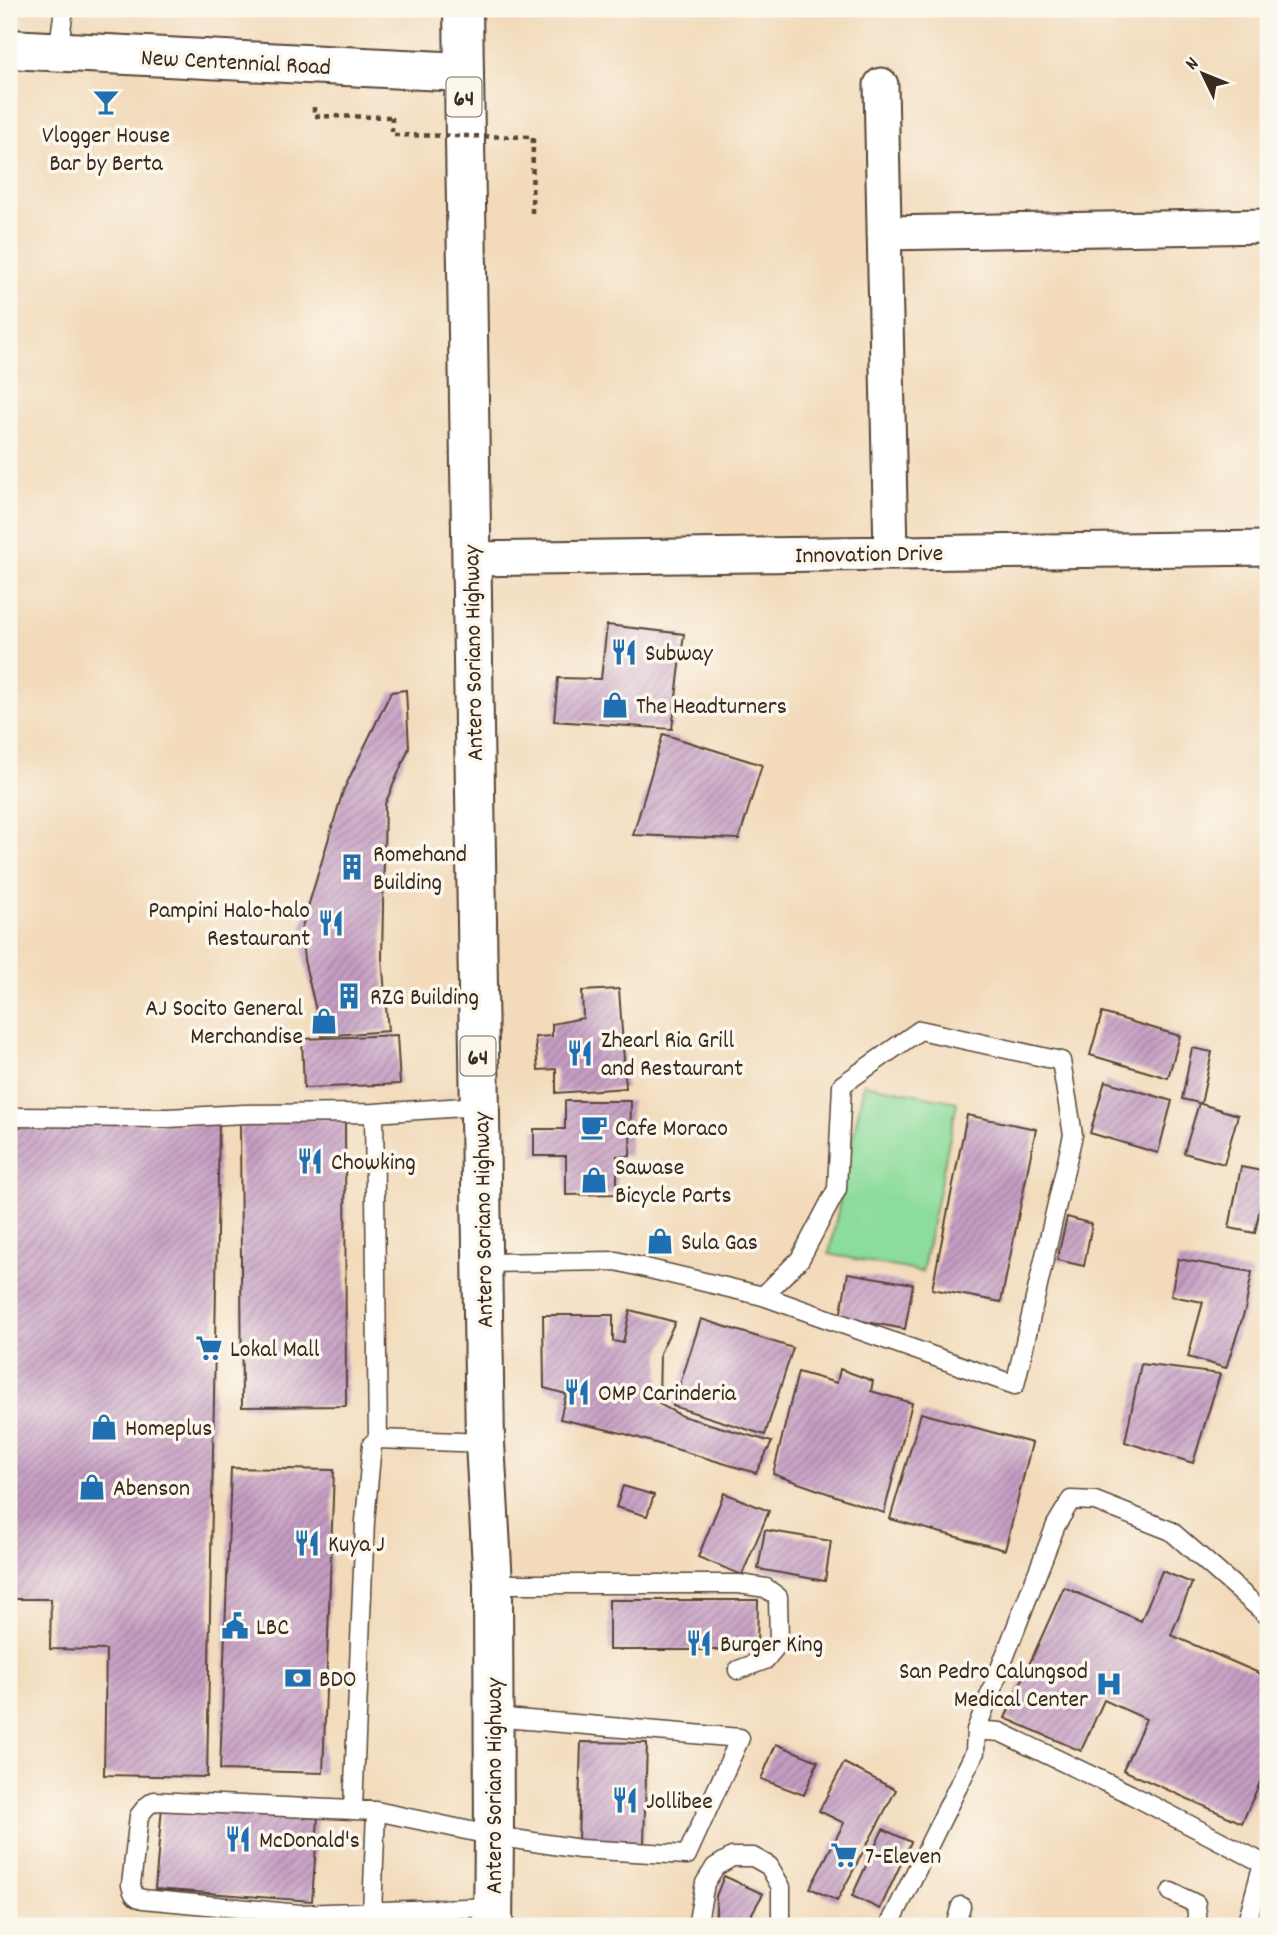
<svg xmlns="http://www.w3.org/2000/svg" width="1277" height="1935" viewBox="0 0 1277 1935" font-family="Dekko,sans-serif">
<style>
.grass{fill:#8cdc9b;stroke:#64835c;stroke-width:2}
.building{fill:url(#building-hatch)}
.lines{fill:none;stroke-linecap:round;stroke-linejoin:round}
.service-casing{stroke:#564435;stroke-width:21}
.minor-casing{stroke:#564435;stroke-width:37}
.tertiary-casing{stroke:#564435;stroke-width:42}
.primary-casing{stroke:#564435;stroke-width:42}
.path{stroke:#564435;stroke-width:4.5;stroke-dasharray:5 5;stroke-linecap:butt}
.service{stroke:#fff;stroke-width:18}
.minor{stroke:#fff;stroke-width:33}
.tertiary{stroke:#fff;stroke-width:38}
.primary{stroke:#fff;stroke-width:38}
.path-bridge{stroke:#564435;stroke-width:4.5;stroke-dasharray:5 5;stroke-linecap:butt}
.labels{text-anchor:middle;stroke-width:7;stroke-linejoin:round;paint-order:stroke}
.shield{fill:#fbf7ec;stroke:#75685c;stroke-width:2}
.shield-label{font-size:23px;font-weight:bold;fill:#3b2a1e}
.street-label{font-size:24px;fill:#3b2a1e;stroke:#fbf7ec}
.poi-label{font-size:24px;fill:#3b2a1e;stroke:#fbf7ec;text-anchor:start}
</style>
<defs>
<pattern id="building-hatch" width="6" height="6" patternUnits="userSpaceOnUse" patternTransform="scale(1.75)"><rect width="6" height="6" fill="#c59dc3"/><path d="M-1 1l2-2M0 6l6-6M5 7l2-2" fill="none" stroke="#a1809e"/></pattern>
</defs>
<rect width="100%" height="100%" fill="#fbf7ec"/>
<filter id="ink" filterUnits="userSpaceOnUse"><feTurbulence type="fractalNoise" baseFrequency=".0143" numOctaves="2"/><feDisplacementMap in="SourceGraphic" scale="14" xChannelSelector="R" yChannelSelector="G"/><feConvolveMatrix kernelMatrix="1 2 1 2 8 2 1 2 1" color-interpolation-filters="sRGB"/></filter>
<filter id="wash" filterUnits="userSpaceOnUse"><feTurbulence type="fractalNoise" baseFrequency=".00686" numOctaves="4" result="noise"/><feDisplacementMap in="SourceGraphic" scale="28" xChannelSelector="R" yChannelSelector="G"/><feGaussianBlur stdDeviation="1.57" result="paint"/><feColorMatrix in="noise" values="0 0 0 0 0 0 0 0 0 0 0 0 0 0 0 0 0 1.4 0 .05"/><feComposite in="paint" operator="in"/></filter>
<g filter="url(#wash)">
<rect width="100%" height="100%" fill="#f2daba"/>
<!-- grass -->
<path class="grass" d="M864,1084L957,1102L922,1272L829,1254Z"/>
<g id="blocks">
<!-- building -->
<path class="building" d="M607,625L684,634L672,729L554,721L558,678L601,679Z
M406,690L409,748L385,804L382,957L388,1031L322,1036L304,960L301,930L343,791L391,692Z
M663,734L762,765L739,839L633,835Z
M619,989L626,1088L556,1093V1069L538,1070L535,1037L552,1036V1024L583,1018L582,991Z
M1102,1013L1180,1036L1168,1078L1090,1055Z
M397,1035L400,1084L304,1088L302,1039Z
M1192,1048L1212,1052L1201,1104L1238,1115L1224,1164L1184,1153L1199,1103L1182,1099Z
M1105,1081L1172,1101L1158,1153L1090,1133Z
M565,1101H631L630,1156H617V1194L566,1195V1156H534V1129H565Z
M967,1115L1036,1129L1001,1302L932,1289Z
M345,1118L346,1406L242,1407L240,1119Z
M9,1121L219,1124L207,1777L104,1775L106,1650L50,1649L51,1599H9Z
M1241,1167L1267,1172L1255,1233L1229,1228Z
M1067,1217L1092,1224L1084,1266L1057,1260Z
M1178,1259L1252,1272L1245,1310L1226,1368L1188,1357L1203,1302L1171,1296Z
M848,1273L913,1284L905,1329L840,1317Z
M630,1310L675,1322L660,1353L659,1404L682,1416L772,1442L756,1473L622,1433L560,1419L566,1394L544,1388L543,1315H613V1341L623,1343Z
M701,1319L793,1348L765,1435L673,1406Z
M1141,1364L1220,1374L1193,1463L1125,1442Z
M840,1369L873,1381L871,1391L912,1403L884,1513L773,1474L798,1372L837,1383Z
M921,1413L1032,1443L1005,1550L890,1519Z
M231,1468L334,1470L323,1773L220,1770Z
M623,1486L654,1495L647,1516L616,1507Z
M724,1493L769,1511L742,1575L698,1557Z
M765,1530L831,1541L825,1581L758,1569Z
M1162,1571L1192,1583L1171,1635L1268,1677V1764L1242,1823L1123,1770L1146,1719L1104,1700L1081,1751L1005,1718L1064,1587L1141,1621Z
M609,1600H758L757,1650H609Z
M581,1742L647,1743L644,1843L578,1842Z
M776,1744L818,1761L804,1795L761,1779Z
M844,1763L896,1790L837,1901L810,1888L844,1823L819,1811Z
M162,1806L318,1818L312,1901L155,1889Z
M883,1829L911,1842L880,1909L852,1896Z
M724,1876L763,1894L752,1913V1926H716V1896Z"/>
</g>
</g>
<g filter="url(#ink)">
<use href="#blocks" fill-opacity="0" stroke="#564435" stroke-width="2"/>
<g class="lines">
<!-- service casing -->
<g class="service-casing">
<path id="service" d="M58,52L64,9
M374,1113L378,1439
M9,1117L168,1118L244,1114L374,1113L479,1106
M484,1263L616,1261L763,1296L1015,1385L1073,1135L1061,1061L920,1030L842,1085L837,1189L800,1259L763,1296
M493,1584H739L766,1588L778,1597L779,1643L765,1660L738,1670
M493,1717L740,1738L687,1855L580,1849L494,1836L376,1811L154,1801L146,1807L139,1816L131,1885C133,1893 134,1897 143,1899L300,1914L493,1907
M976,1730L1056,1525L1071,1500L1095,1501L1171,1531L1268,1616
M353,1809L365,1521L372,1444L378,1439L485,1443
M1171,1892L1196,1904L1198,1926
M372,1913L376,1811
M697,1926L705,1883L715,1867L732,1857H753L769,1866L781,1887V1926
M889,1926L975,1752L976,1730L1000,1732L1130,1794L1259,1861L1262,1867L1260,1874L1246,1926
M955,1926L961,1906"/>
</g>
<!-- minor casing -->
<g class="minor-casing">
<path id="minor" d="M881,85L891,553
M884,233L1268,226
M471,559L1268,548"/>
</g>
<!-- tertiary casing -->
<g class="tertiary-casing">
<path id="tertiary" d="M9,49L463,72"/>
</g>
<!-- primary casing -->
<g class="primary-casing">
<path id="primary" d="M463,9L485,1443L493,1584L494,1836L493,1926"/>
</g>
<!-- path -->
<path class="path" d="M314,107V116L392,117
M532,213L533,137"/>
<!-- service -->
<use href="#service" class="service"/>
<!-- minor -->
<use href="#minor" class="minor"/>
<!-- tertiary -->
<use href="#tertiary" class="tertiary"/>
<!-- primary -->
<use href="#primary" class="primary"/>
<!-- path-bridge -->
<path class="path-bridge" d="M392,117V135L533,137"/>
</g>
</g>
<!-- icons -->
<defs>
<g id="bar-bare" transform="scale(2.1)"><path d="M-6-5H6L.8 .8V4.5H3.5V6h-7V4.5H-.8V.8Z" fill="#1f6fb2" stroke="#fbf7ec" stroke-width="2.5" paint-order="stroke"/></g>
<g id="restaurant-bare" transform="scale(2.1)"><path d="M-5-6h1v4h1v-4h1v4h1v-4h1v5L-1.5 .5V6h-2V.5L-5-1ZM5-6V6H3V1.5H1.5Q1.5-4 5-6Z" fill="#1f6fb2" stroke="#fbf7ec" stroke-width="2.5" paint-order="stroke"/></g>
<g id="shop-bare" transform="scale(2.1)"><path d="M-5-2.5h2.3a2.7 3.5 0 0 1 5.4 0H5L5.5 6h-11ZM-1.5-2.5h3a1.5 2.3 0 0 0-3 0Z" fill="#1f6fb2" stroke="#fbf7ec" stroke-width="2.5" paint-order="stroke"/></g>
<g id="building-bare" transform="scale(2.1)"><path d="M-4-6H4V6H1V3H-1V6H-4ZM-2.5-4.3h1.7v1.8h-1.7ZM.8-4.3h1.7v1.8H.8ZM-2.5-1h1.7V.8h-1.7ZM.8-1h1.7V.8H.8Z" fill="#1f6fb2" stroke="#fbf7ec" stroke-width="2.5" paint-order="stroke"/></g>
<g id="cafe-bare" transform="scale(2.1)"><path d="M-5.5-4.5H6V0H3Q3 3.5 0 3.5H-2.5Q-5.5 3.5-5.5 0ZM3-3.2v2h1.7v-2ZM-6 4.5H4V6H-6Z" fill="#1f6fb2" stroke="#fbf7ec" stroke-width="2.5" paint-order="stroke"/></g>
<g id="supermarket-bare" transform="scale(2.1)"><path d="M-6-5.5h2.5l.6 2H6L4.5 2H-2.5L-4.4-4H-6ZM-1.5 3.2a1.3 1.3 0 1 0 .1 0ZM3 3.2a1.3 1.3 0 1 0 .1 0Z" fill="#1f6fb2" stroke="#fbf7ec" stroke-width="2.5" paint-order="stroke"/></g>
<g id="civic-bare" transform="scale(2.1)"><path d="M-.6-6.5H3V-4.5H.6V-3L4-1V1h2V6H-6V1h2V-1L-.6-3ZM-1.2 2.5V6h2.4V2.5Z" fill="#1f6fb2" stroke="#fbf7ec" stroke-width="2.5" paint-order="stroke"/></g>
<g id="bank-bare" transform="scale(2.1)"><path d="M-6-4H6V4H-6ZM0-2.3a2.3 2.3 0 1 0 0 4.6a2.3 2.3 0 1 0 0-4.6Z" fill="#1f6fb2" stroke="#fbf7ec" stroke-width="2.5" paint-order="stroke"/></g>
<g id="hospital-bare" transform="scale(2.1)"><path d="M-5-5h3v3.5h4V-5h3V5h-3V1.5h-4V5h-3Z" fill="#1f6fb2" stroke="#fbf7ec" stroke-width="2.5" paint-order="stroke"/></g>
</defs>
<g fill-rule="evenodd">
<use href="#bar-bare" x="106" y="102"/>
<use href="#restaurant-bare" x="624" y="652"/>
<use href="#shop-bare" x="615" y="705"/>
<use href="#building-bare" x="352" y="867"/>
<use href="#restaurant-bare" x="331" y="923"/>
<use href="#building-bare" x="349" y="996"/>
<use href="#shop-bare" x="324" y="1021"/>
<use href="#restaurant-bare" x="580" y="1053"/>
<use href="#cafe-bare" x="594" y="1127"/>
<use href="#restaurant-bare" x="310" y="1161"/>
<use href="#shop-bare" x="594" y="1180"/>
<use href="#shop-bare" x="660" y="1241"/>
<use href="#supermarket-bare" x="209" y="1348"/>
<use href="#restaurant-bare" x="577" y="1392"/>
<use href="#shop-bare" x="104" y="1427"/>
<use href="#shop-bare" x="92" y="1487"/>
<use href="#restaurant-bare" x="307" y="1543"/>
<use href="#civic-bare" x="235" y="1626"/>
<use href="#restaurant-bare" x="699" y="1643"/>
<use href="#bank-bare" x="298" y="1678"/>
<use href="#hospital-bare" x="1109" y="1684"/>
<use href="#restaurant-bare" x="625" y="1800"/>
<use href="#restaurant-bare" x="238" y="1839"/>
<use href="#supermarket-bare" x="844" y="1855"/>
</g>
<g class="labels">
<!-- shield labels -->
<g class="shield">
<rect x="446.5" y="77.5" width="35" height="39" rx="5"/>
<rect x="460.5" y="1036.5" width="35" height="39" rx="5"/>
</g>
<g class="shield-label">
<text x="464" y="105">64</text>
<text x="478" y="1064">64</text>
</g>
<!-- street labels -->
<g class="street-label">
<text transform="translate(236 61) rotate(3)" y="8">New Centennial Road</text>
<text transform="translate(869 553) rotate(-1)" y="8">Innovation Drive</text>
<text transform="translate(472 653) rotate(-91)" y="8">Antero Soriano Highway</text>
<text transform="translate(482 1220) rotate(-91)" y="8">Antero Soriano Highway</text>
<text transform="translate(493 1786) rotate(-90)" y="8">Antero Soriano Highway</text>
</g>
<!-- poi labels -->
<g class="poi-label">
<text x="106" y="142" text-anchor="middle">Vlogger House<tspan x="106" dy="28">Bar by Berta</tspan></text>
<text x="645" y="660">Subway</text>
<text x="636" y="713">The Headturners</text>
<text x="373" y="861">Romehand<tspan x="373" dy="28">Building</tspan></text>
<text x="310" y="917" text-anchor="end">Pampini Halo-halo<tspan x="310" dy="28">Restaurant</tspan></text>
<text x="370" y="1004">RZG Building</text>
<text x="303" y="1015" text-anchor="end">AJ Socito General<tspan x="303" dy="28">Merchandise</tspan></text>
<text x="601" y="1047">Zhearl Ria Grill<tspan x="601" dy="28">and Restaurant</tspan></text>
<text x="615" y="1135">Cafe Moraco</text>
<text x="331" y="1169">Chowking</text>
<text x="615" y="1174">Sawase<tspan x="615" dy="28">Bicycle Parts</tspan></text>
<text x="681" y="1249">Sula Gas</text>
<text x="230" y="1356">Lokal Mall</text>
<text x="598" y="1400">OMP Carinderia</text>
<text x="125" y="1435">Homeplus</text>
<text x="113" y="1495">Abenson</text>
<text x="328" y="1551">Kuya J</text>
<text x="256" y="1634">LBC</text>
<text x="720" y="1651">Burger King</text>
<text x="1088" y="1678" text-anchor="end">San Pedro Calungsod<tspan x="1088" dy="28">Medical Center</tspan></text>
<text x="319" y="1686">BDO</text>
<text x="646" y="1808">Jollibee</text>
<text x="259" y="1847">McDonald's</text>
<text x="865" y="1863">7-Eleven</text>
</g>
</g>
<!-- margin -->
<rect width="1277" height="1935" fill="none" stroke="#fbf7ec" stroke-width="35"/>
<!-- north arrow -->
<g transform="translate(1203 74) rotate(313)" stroke="#fbf7ec" stroke-width="5" paint-order="stroke">
<path d="M0-5L12 26L0 18L-12 26Z" fill="#3b2a1e"/>
<text y="-10" font-size="19" font-weight="bold" text-anchor="middle" fill="#3b2a1e">N</text>
</g>
</svg>
